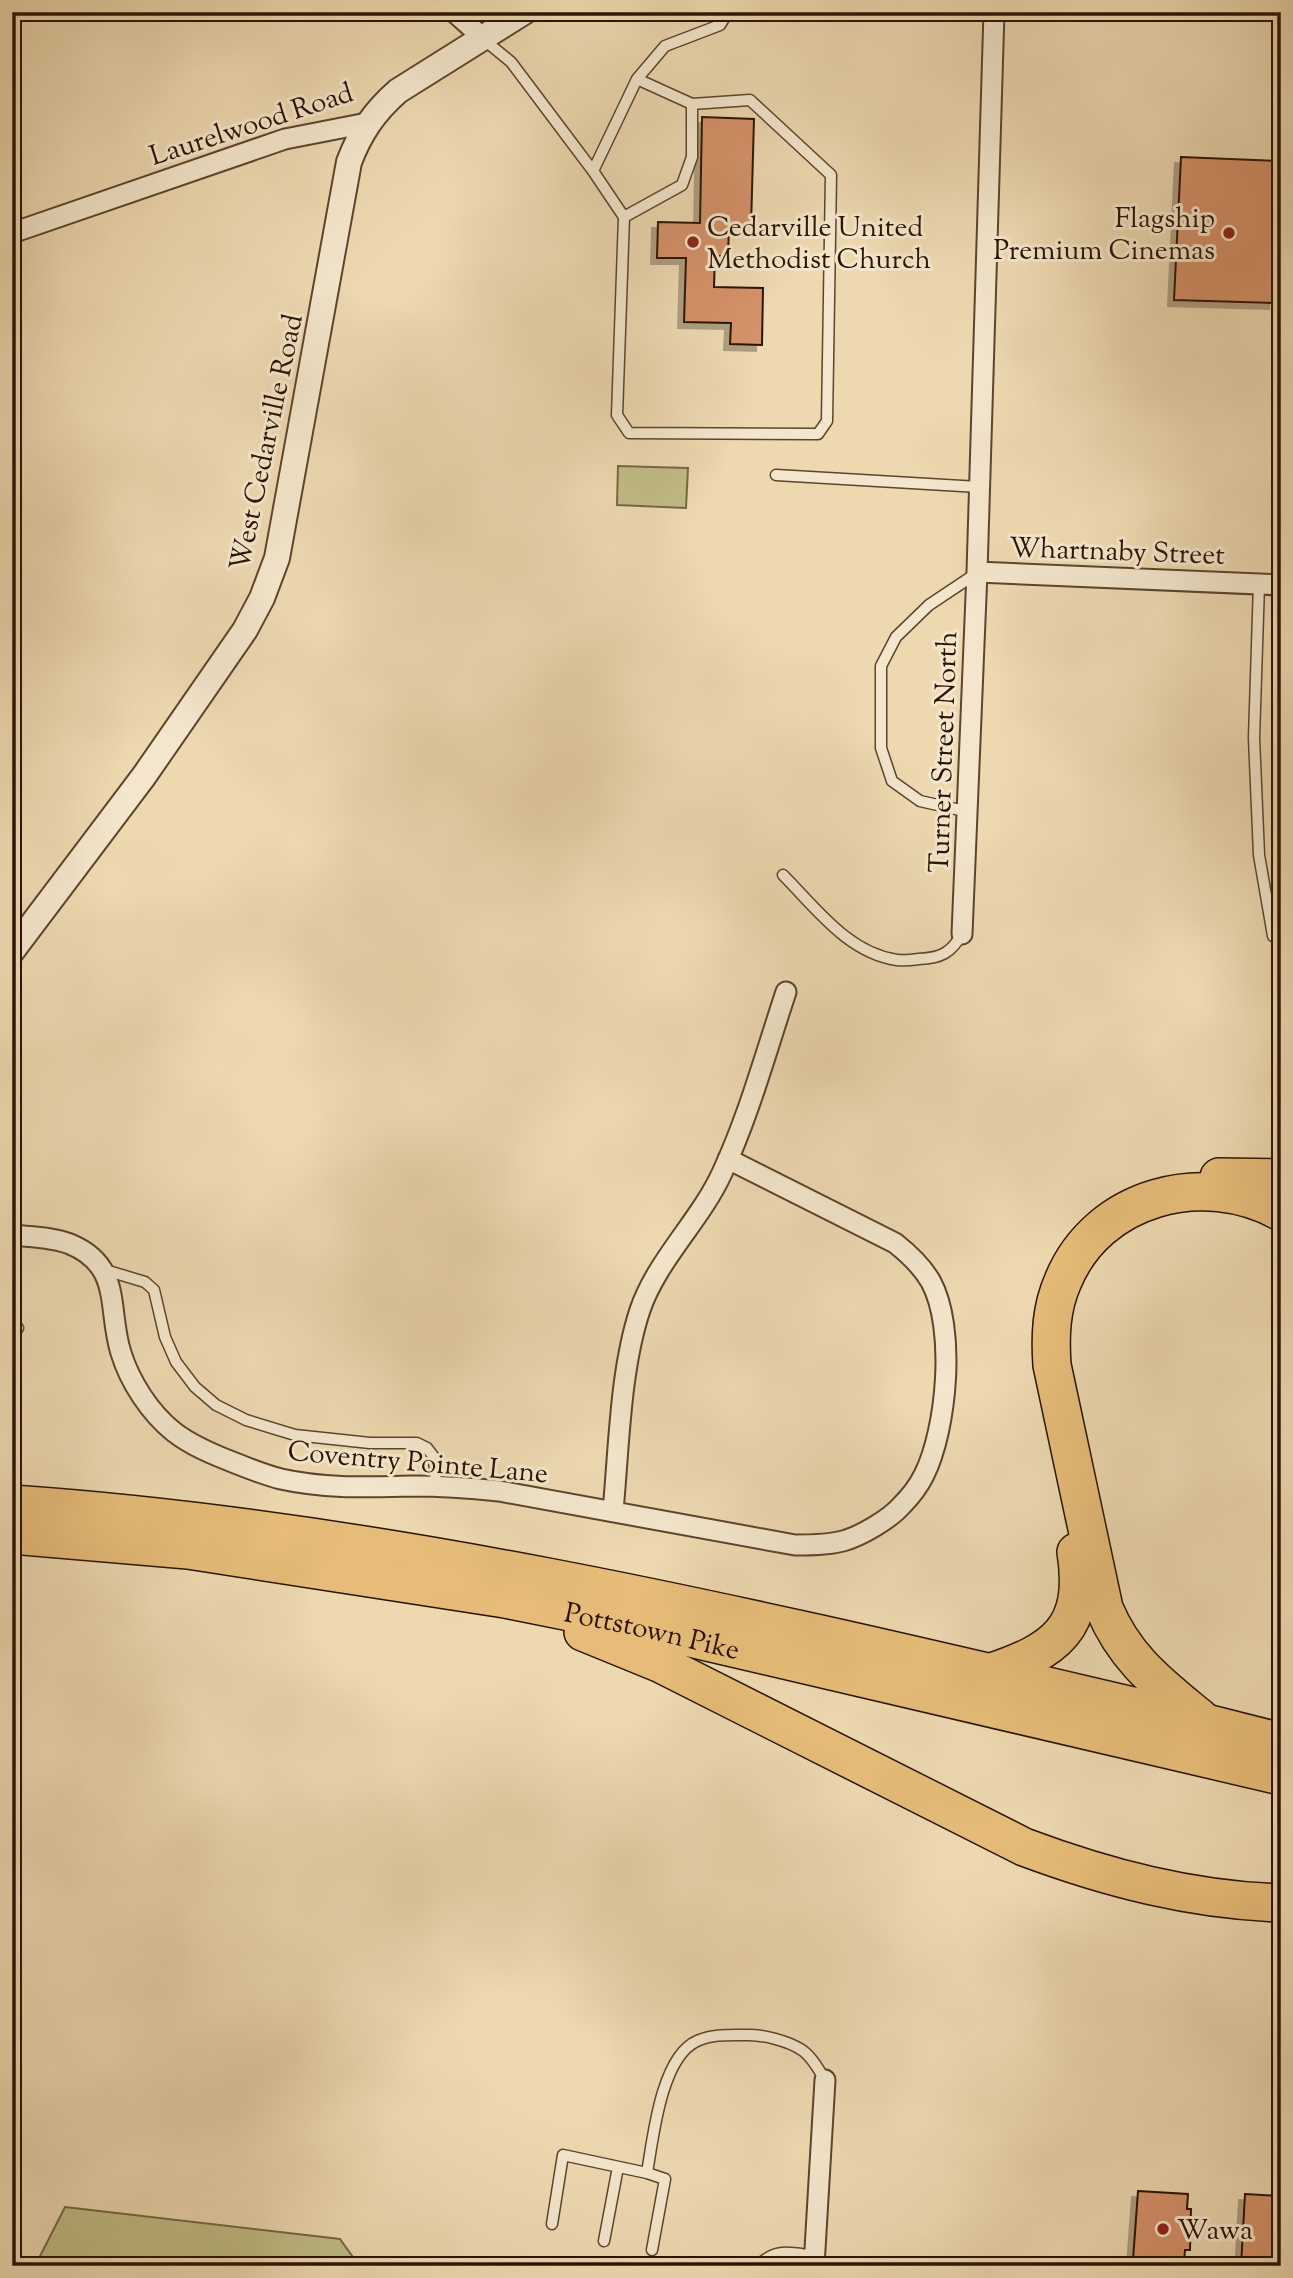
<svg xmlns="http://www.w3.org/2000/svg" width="1293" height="2278" viewBox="0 0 1293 2278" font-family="'Sorts Mill Goudy',serif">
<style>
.garden{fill:#c0bc86;stroke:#766844;stroke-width:2}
.building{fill:#d5916b;stroke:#2c1401;stroke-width:2;filter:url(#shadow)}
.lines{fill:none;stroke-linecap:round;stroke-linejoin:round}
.service-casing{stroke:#5c452d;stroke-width:13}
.minor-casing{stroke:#5c452d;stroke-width:23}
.tertiary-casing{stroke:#5c452d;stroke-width:28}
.motorway-casing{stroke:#2c1401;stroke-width:40}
.service{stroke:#f3e6cc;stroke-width:10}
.minor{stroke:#f3e6cc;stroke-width:19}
.tertiary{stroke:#f3e6cc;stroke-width:24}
.motorway{stroke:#e6bc78;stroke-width:37}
.poi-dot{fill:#8f2418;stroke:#f3e6cc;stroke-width:2.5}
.labels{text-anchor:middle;stroke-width:6;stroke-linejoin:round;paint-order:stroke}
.street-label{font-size:28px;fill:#2c1401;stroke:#f3e6cc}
.poi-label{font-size:28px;fill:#2c1401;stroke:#f3e6cc;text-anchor:start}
</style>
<defs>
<filter id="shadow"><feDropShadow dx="-6" dy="6" stdDeviation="0" flood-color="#0004"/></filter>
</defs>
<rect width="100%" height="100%" fill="#edd8b0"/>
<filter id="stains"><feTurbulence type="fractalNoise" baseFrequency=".00286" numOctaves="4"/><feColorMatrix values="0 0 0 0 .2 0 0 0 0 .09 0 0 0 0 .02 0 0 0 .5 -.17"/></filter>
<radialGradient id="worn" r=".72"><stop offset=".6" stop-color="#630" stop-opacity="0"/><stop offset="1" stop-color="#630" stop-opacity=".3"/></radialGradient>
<!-- garden -->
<path class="garden" d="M618,466L688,468L686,508L617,505Z
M65,2207L340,2239L355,2260L354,2266H35Z"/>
<!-- building -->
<path class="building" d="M702,117L754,119L751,227H729L728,256H715L714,287L763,288L762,345L730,344L731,323L684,322L686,258H657L658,222L700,223Z
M1181,157L1281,161L1279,214L1281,216V250L1277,253L1275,303L1174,300Z
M1138,2191L1188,2194L1187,2209H1191L1190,2250H1185L1184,2263L1133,2260Z
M1245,2194L1281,2196V2266H1241Z"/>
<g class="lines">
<!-- service casing -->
<g class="service-casing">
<path id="service" d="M483,39L511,62L593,171L624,217L617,415L629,433L818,434L827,421L831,175L750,100L692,104L637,79
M593,171L637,79L665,46L720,25L728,12
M624,217L682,185L692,157V104
M776,475L979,487
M1259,584L1254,738L1259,855L1273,936L1281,941
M969,812L920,801L892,781L881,748V666L896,637L929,605L977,573
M783,875C816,908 848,953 897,960C904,961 912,960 919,959C941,958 951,953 962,934
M105,1270L145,1282L154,1290L165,1337L176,1362L195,1387L216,1405L246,1420L295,1435L370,1443H417L427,1448L434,1457L436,1486
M12,1330L18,1328
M647,2173L665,2179L652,2250
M552,2224L563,2155L647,2173C653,2138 661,2057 697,2041C712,2034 729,2035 745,2035C762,2034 788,2041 802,2050C812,2057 819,2070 825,2080
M604,2241L618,2167
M758,2266C776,2247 791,2253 815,2256"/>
</g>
<!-- minor casing -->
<g class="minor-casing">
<path id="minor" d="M454,12L482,37
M12,233L285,139L367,123
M977,572L1281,585
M962,934L977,572L994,12
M12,1235C31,1237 53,1237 70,1244C123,1266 107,1309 121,1353C130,1382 150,1413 174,1432C192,1446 214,1455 235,1463C250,1469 265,1475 281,1479C326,1489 368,1487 413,1486C442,1486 470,1488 499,1491L795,1545C811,1545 828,1545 843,1541C861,1536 890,1519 902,1505C910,1497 919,1485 924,1475C947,1429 956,1328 931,1282C922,1266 909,1254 895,1243L728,1159
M613,1511C619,1448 620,1370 640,1310C657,1260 700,1221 722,1173C749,1115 766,1052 786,992
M814,2266L825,2080"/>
</g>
<!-- tertiary casing -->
<g class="tertiary-casing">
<path id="tertiary" d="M12,951L144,776L245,630L262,598L277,558L349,162C360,133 374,112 398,91L524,12"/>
</g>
<!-- motorway casing -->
<g class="motorway-casing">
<g id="motorway">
<path d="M1219,1177L1281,1178"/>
<path d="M12,1504C417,1532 812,1632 1206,1723L1281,1742"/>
<path id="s1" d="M12,1535L188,1550L505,1599L630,1624L1281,1776"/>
<path d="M583,1632L659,1663L1024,1847C1107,1878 1191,1900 1281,1903"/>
<path d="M989,1673C1055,1651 1088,1629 1076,1552"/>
<path d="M1200,1718C1159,1684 1125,1659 1104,1608L1052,1365C1050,1336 1051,1308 1063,1281C1098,1196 1203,1169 1281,1212"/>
</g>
</g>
<!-- service -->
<use href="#service" class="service"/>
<!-- minor -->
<use href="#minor" class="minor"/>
<!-- tertiary -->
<use href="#tertiary" class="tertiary"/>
<!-- motorway -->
<use href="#motorway" class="motorway"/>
</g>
<!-- markers -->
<g class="poi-dot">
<circle cx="1229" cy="233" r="7"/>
<circle cx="693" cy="242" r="7"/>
<circle cx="1163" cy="2229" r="7"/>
</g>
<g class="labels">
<!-- street labels -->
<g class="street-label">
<text transform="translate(251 123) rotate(-18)" y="10">Laurelwood Road</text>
<text transform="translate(265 442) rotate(-78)" y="10">West Cedarville Road</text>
<text transform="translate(1117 550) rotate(2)" y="10">Whartnaby Street</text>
<text transform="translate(942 752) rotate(-88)" y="10">Turner Street North</text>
<text transform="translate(418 1461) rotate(5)" y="10">Coventry Pointe Lane</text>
<text dy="10" stroke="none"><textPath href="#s1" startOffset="648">Pottstown Pike</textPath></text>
</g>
<!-- poi labels -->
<g class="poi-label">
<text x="1215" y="227" text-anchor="end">Flagship<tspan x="1215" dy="32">Premium Cinemas</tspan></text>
<text x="707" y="236">Cedarville United<tspan x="707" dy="32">Methodist Church</tspan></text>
<text x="1177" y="2239">Wawa</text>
</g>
</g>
<!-- margin -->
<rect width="1293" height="2278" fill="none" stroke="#edd8b0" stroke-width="42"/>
<rect x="14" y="14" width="1265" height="2250" fill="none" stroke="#2c1401" stroke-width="3.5"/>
<rect x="21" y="21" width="1251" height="2236" fill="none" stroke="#2c1401" stroke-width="2"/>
<rect width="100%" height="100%" filter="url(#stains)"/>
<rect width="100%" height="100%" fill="url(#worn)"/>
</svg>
